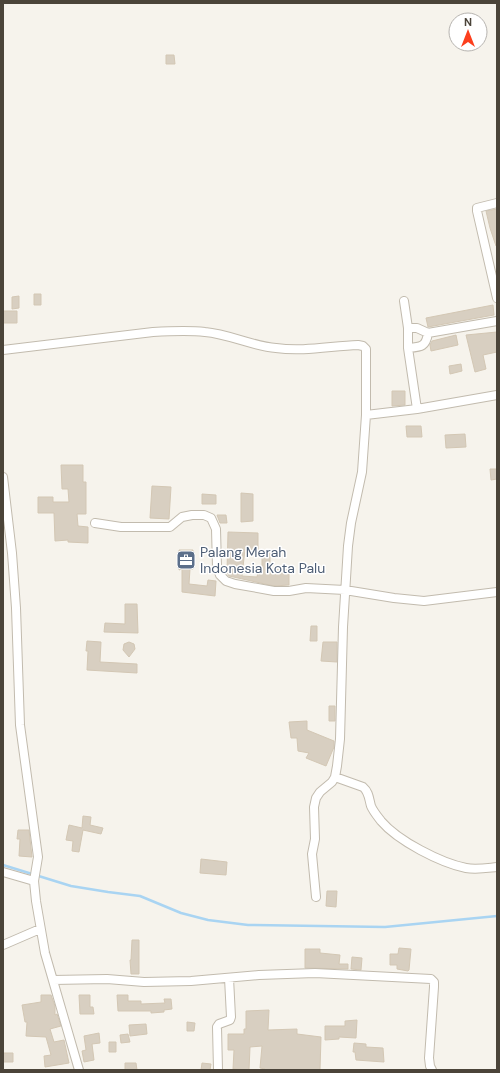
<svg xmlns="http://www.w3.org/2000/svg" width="500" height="1073" viewBox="0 0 500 1073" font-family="'DM Sans',sans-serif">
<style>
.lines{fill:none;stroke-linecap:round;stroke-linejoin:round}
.stream{stroke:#a9d4f2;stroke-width:2.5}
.building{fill:#d8cfc1;stroke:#d3c7b4}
.minor-casing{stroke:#c2bbae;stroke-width:10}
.minor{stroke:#fff;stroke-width:8}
.labels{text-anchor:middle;stroke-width:3;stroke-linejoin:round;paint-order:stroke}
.service-label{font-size:14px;fill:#4e5e75;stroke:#fff;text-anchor:start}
</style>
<rect width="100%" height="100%" fill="#f6f3ec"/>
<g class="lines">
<!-- stream -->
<path class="stream" d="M3,865L71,886L108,892L140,896L181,913L208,920L248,925L385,927L497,916"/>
</g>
<!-- building -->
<path class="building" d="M166,55H174L175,64H166Z
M497,209V246H496L490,228L486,211Z
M34,294H41V305H34Z
M19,296V308L12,309V297Z
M493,305L494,315L428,327L426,318Z
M3,311H17V323H3Z
M497,332V352L483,355L486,369L475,372L466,335Z
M456,335L458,345L431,351L430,345L432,341Z
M461,364L462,371L450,374L449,366Z
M392,391H405V405L392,406Z
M406,426H421L422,437H407Z
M465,434L466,447L446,448L445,435Z
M61,465H83V482H86V514H77L78,526L88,527V543L68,542V540L55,541L54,513H38V497H53V502H69L68,489H62Z
M490,469H497V479L491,480Z
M152,486L171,487L169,519L150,518Z
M241,493L253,494V521L241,522Z
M202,494L216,495V504H202Z
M217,515H226L227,523H220Z
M228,532L258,533V550L245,549L242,576L257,577L258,572L262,573V553H270V569L289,570V585L274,586L229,576L227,572Z
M179,550H193V569H190L189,584L207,586L208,580L216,581L215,596L182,592V569L179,570Z
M125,604H137L138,633L104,632L105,623L125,624Z
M311,626H317V641H310Z
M87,641L101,642L100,662L137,664V673L87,670L88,651H86Z
M129,642L134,644L135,649L129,657L123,650L124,644Z
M323,642H337V662L321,661Z
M329,706H335V721H329Z
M307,721V730L334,741V747L326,766L306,758L309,753L298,751L297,738H291L289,722Z
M83,816L91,817L90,825L103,828L101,834L83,830L79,852L72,851L73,841L66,840L69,825L82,828Z
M18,830H29L32,857L19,856L20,839H17Z
M201,859L227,862L226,875L200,873Z
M327,891H337L336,907L326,906Z
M132,940H139V974H131L130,960H131Z
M399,948L411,949L409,970L408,971L397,969V965H390V954H398Z
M305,949H320V953L340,955L339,964H348V969L305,968Z
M352,957L362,958L361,970L351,969Z
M41,995H51L55,1006V1015L57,1014L61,1026L50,1029L54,1042L64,1040L69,1063L45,1067L44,1056L51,1055L46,1037L26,1036L27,1022H25L22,1005L41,1002Z
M79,995H90V1007H93L94,1014H80Z
M117,995H128V1001H141V1004L165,1003L164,999H171L172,1009L164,1010V1012L151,1013V1011H118Z
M269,1010L268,1030L297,1029V1034L321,1037L320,1070H265V1069L260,1068L262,1046L250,1047L249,1070L233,1069L234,1050H228V1034H244V1029H246V1011Z
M357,1020L356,1038L339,1037V1039L325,1040V1026H345V1021Z
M187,1022L195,1023L194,1031H187Z
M146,1024L147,1034L130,1036L129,1025Z
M99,1033L100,1043L92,1044L94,1060L84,1062L82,1051L86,1050L84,1036Z
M128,1034L130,1042L121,1043L120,1035Z
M109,1042H116V1052H109Z
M354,1043L366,1044V1047L383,1048L384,1062L356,1060L355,1052H353Z
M3,1053H13V1062H3Z
M125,1063H136L137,1070H125Z
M202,1063L211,1064L210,1070H201Z"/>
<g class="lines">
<!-- minor casing -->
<g class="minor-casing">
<path id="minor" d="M497,203L477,208V211L497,298
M408,328H417L428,333L497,321
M408,348C421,347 426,347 428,333
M3,350L153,332C170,331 188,330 205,332C229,334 252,346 276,348C303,352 331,346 358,345L363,346L366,349V415L362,472L351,523L348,546L343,627L340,739L337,766L335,777L332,782L320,792L316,798L314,807L315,839L312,854L316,897
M417,409L497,395
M366,415L417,409L408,348V328L404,301
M3,477L12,553L16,608L20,725L38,857L34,881L36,901L45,953L79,1070
M95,523L121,527H170L182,517L192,515H204L211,518L216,529L217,567L220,575L226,581L235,584L274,591H289L306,588L345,590L394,598L424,601L497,592
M335,777L363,787C369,792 369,799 371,806C373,811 378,817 381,821C398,841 441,863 466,868C476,870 487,868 497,867
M3,872L34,881
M3,945L40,929
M53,980L107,979L144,982L191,981L259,975L315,973L431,979L434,982V987L429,1058L430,1066L432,1070
M218,1070L217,1027L219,1024L230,1020L231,1017L229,978"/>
</g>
<!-- minor -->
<use href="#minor" class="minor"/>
</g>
<!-- icons -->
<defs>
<g id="office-square" transform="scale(1)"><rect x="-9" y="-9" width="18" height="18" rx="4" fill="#5c6f8a" stroke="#fff"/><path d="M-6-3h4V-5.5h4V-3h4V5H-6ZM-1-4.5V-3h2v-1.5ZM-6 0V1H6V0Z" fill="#fff"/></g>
</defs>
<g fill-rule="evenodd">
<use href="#office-square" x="186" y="560"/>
</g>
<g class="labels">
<!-- service labels -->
<g class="service-label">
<text x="200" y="557">Palang Merah<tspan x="200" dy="16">Indonesia Kota Palu</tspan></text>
</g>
</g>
<!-- border -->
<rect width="500" height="1073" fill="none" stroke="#4b4439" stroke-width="8"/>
<!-- north arrow -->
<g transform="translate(468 32)"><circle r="19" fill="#ffffff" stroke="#b7b4b0"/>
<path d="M0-3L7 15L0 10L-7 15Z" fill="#fc3f1d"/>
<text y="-6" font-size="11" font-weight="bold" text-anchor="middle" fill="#4b4439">N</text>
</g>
</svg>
